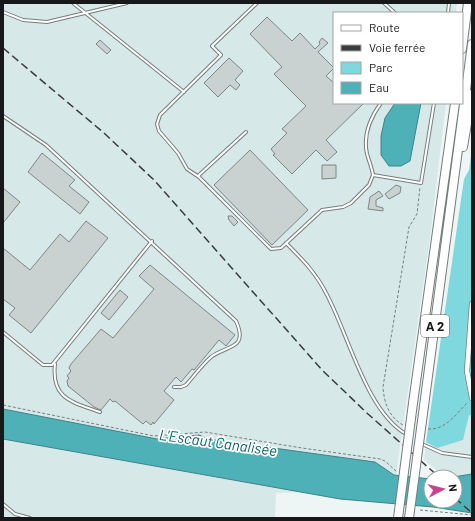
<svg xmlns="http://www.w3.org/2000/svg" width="475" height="521" viewBox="0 0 475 521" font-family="Barlow,sans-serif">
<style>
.built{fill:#d7e8e9}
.green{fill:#7ed8de}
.water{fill:#4eb1b7;stroke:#3d8388}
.building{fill:#c9d1d1;stroke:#7e8586}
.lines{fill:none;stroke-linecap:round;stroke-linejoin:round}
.service-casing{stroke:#757c7c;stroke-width:4}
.minor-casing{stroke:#757c7c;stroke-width:6}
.motorway-casing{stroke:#757c7c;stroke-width:10}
.path{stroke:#797e7e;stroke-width:1;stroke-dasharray:3 2;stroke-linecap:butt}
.service{stroke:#fff;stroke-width:2}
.minor{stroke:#fff;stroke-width:4.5}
.motorway{stroke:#fff;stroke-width:8}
.rail{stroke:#393c3c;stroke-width:1.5;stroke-dasharray:8 4;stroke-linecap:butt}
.motorway-bridge-casing{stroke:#757c7c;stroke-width:10;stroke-linecap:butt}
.motorway-bridge{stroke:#fff;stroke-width:8}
.labels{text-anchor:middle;stroke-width:3.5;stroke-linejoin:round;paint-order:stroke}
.shield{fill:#fff;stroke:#5c5d5e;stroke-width:1}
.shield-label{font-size:13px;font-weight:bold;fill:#161819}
.water-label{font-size:15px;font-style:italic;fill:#106468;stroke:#fff}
</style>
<rect width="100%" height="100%" fill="#edf5f5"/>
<!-- built -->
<path class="built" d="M3,3H457L456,13H334V103H446L430,238L394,489L276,493L275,518H3Z
M469,415L472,416V474L445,477L424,460L426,442L437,448Z"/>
<!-- green -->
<path class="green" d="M472,148V416L469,415L463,440L437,448L426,442L464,179L469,170Z"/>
<!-- water -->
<path class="water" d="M395,103H421L410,161L401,166H389L381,155V136L385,118Z
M3,409L157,439L199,435L208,439L375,462L394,475L431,479V501H455V477H453L472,474V513L433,507L340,499L3,439Z"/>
<!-- building -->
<path class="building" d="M267,17L292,41L300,33L315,49L320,44L319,42L322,38L328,43L318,52L334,68L326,76L334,83V103H364L326,140L337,152L327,161L316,150L292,174L273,155L275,154L271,149L287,133L282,129L306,106L274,74L282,67L250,34Z
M100,40L111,50L107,54L96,44Z
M229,58L243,71L235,80L240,85L236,90L230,85L218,97L204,83Z
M250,150L308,210L272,245L214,185Z
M42,153L75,180L69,186L89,202L80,214L28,172Z
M322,165H336V178L322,179Z
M396,185L401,187L400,193L389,199L385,194Z
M3,188L20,202L3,223Z
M379,191L383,196L376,200V206L383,208V211L368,209L370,197Z
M228,216H232L238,222L234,226L229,220Z
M86,221L108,238L31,333L9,315L15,308L3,299V248L30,270L60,234L69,242Z
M150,265L235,335L226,346L219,340L194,370L192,369L181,382L176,377L164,391L174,400L154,424L153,422L151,425L146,421L143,424L115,401L113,402L110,399L101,410L94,407L68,386L67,381L69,378L67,376L71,371L69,368L71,364L101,329L113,338L154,289L139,276Z
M120,290L128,297L109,320L101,313Z"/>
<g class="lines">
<!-- service casing -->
<g class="service-casing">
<path id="service" d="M73,3L184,92
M257,3L212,46L221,55L160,115L157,124L159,131L178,153L187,169L199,177L271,249L281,248L322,210L343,207L351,203L369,185L373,175L421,183L434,103
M384,3L395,13
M3,12L23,20L47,22L127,3
M448,13L449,3
M3,116L46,145L236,321C249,350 226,345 211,357C202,365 194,376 186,385L181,387H174
M373,175C372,168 369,161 367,154C363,136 370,118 381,103
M198,176L246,132
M286,243C302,259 316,273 326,293C348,333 366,411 406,434
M3,332L43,365H52L152,241
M55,364C51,399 72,402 100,412
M422,444L442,453L472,457
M3,504L15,514L30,518"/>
</g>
<!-- minor casing -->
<g class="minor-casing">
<path id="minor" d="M472,304L467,371L472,398"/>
</g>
<!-- motorway casing -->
<g class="motorway-casing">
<path id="motorway" d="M462,49L468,3
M463,147L472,94
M413,403L455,103
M424,406L472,44"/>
</g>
<!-- path -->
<path class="path" d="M3,405L154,436L205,432L302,448L380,459L385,461L397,472
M403,425C389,417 384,403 383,387L409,227L417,214L420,187
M428,429C446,430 456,414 468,402
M420,510L472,515"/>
<!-- service -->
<use href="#service" class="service"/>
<!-- minor -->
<use href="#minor" class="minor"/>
<!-- motorway -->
<use href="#motorway" class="motorway"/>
<!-- rail -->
<path class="rail" d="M3,48L104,133L154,180L322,370L368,414L439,477
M455,498L472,513"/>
<!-- motorway-bridge casing -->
<g class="motorway-bridge-casing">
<path id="motorway-bridge" d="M398,518L413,403
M409,518L424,406"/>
</g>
<!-- motorway-bridge -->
<use href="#motorway-bridge" class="motorway-bridge"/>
</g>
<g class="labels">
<!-- shield labels -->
<rect class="shield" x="421" y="315" width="28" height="22" rx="3"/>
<g class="shield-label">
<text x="435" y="331">A 2</text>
</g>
<!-- water labels -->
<g class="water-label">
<text transform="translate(218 443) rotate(8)" y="5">L'Escaut Canalisée</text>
</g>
</g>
<!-- border -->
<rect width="475" height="521" fill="none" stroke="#161819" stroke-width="8"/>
<!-- legend -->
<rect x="333" y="12" width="130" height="92" fill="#ffffff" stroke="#a2a3a3"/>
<rect x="341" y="25" width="20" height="6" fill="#ffffff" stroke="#a2a3a3"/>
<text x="369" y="32" font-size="12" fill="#161819">Route</text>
<rect x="341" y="45" width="20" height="6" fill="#393c3c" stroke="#a2a3a3"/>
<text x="369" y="52" font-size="12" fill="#161819">Voie ferrée</text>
<rect x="341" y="62" width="20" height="12" fill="#7ed8de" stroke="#a2a3a3"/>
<text x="369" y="72" font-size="12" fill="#161819">Parc</text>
<rect x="341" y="82" width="20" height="12" fill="#4eb1b7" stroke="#a2a3a3"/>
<text x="369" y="92" font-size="12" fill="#161819">Eau</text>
<!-- north arrow -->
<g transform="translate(443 489) rotate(83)"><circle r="19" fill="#ffffff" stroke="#a2a3a3"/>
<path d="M0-3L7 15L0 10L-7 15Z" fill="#c5448d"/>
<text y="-6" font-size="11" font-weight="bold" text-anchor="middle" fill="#161819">N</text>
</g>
</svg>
